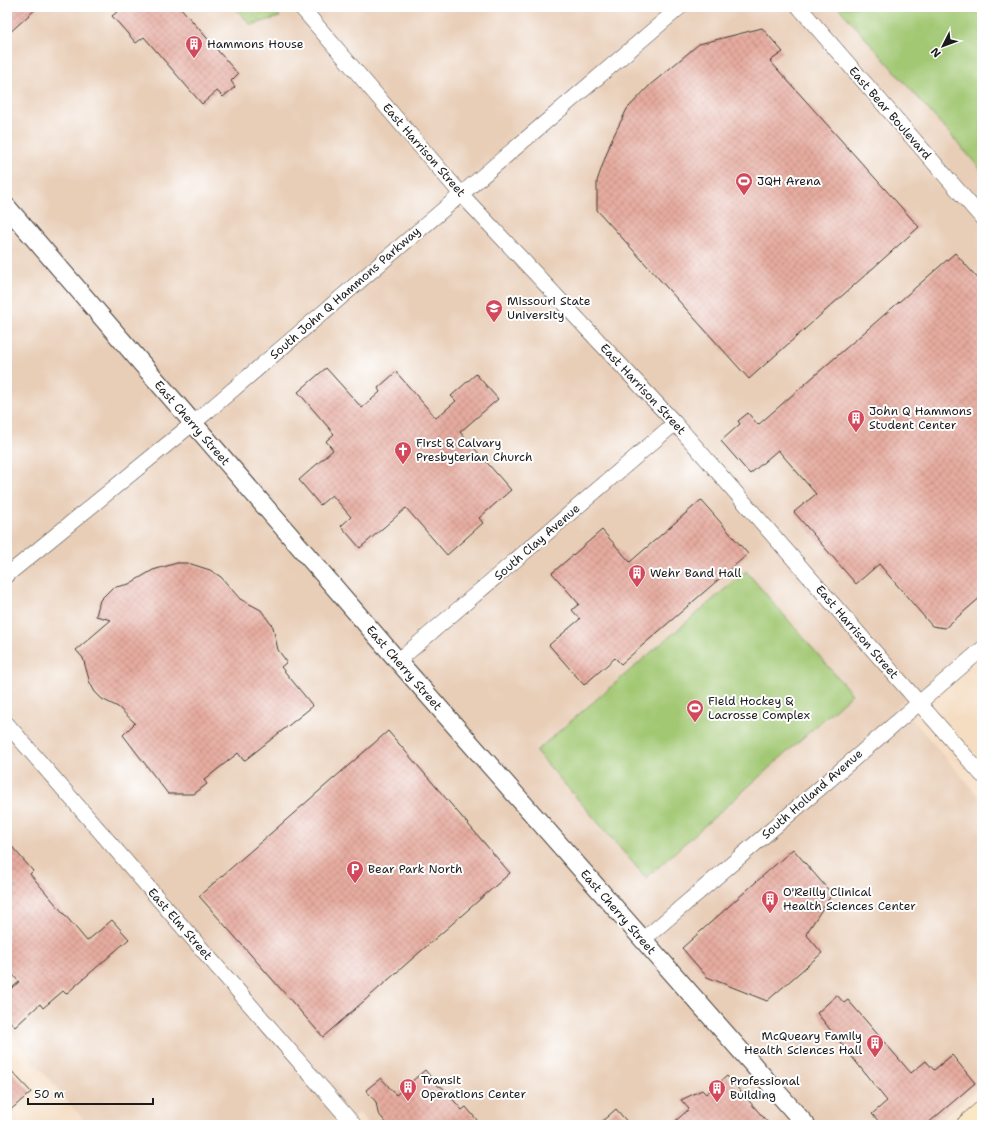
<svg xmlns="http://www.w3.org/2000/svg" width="989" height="1132" viewBox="0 0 989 1132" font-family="'Shantell Sans',sans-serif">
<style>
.built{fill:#e8ceb7}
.grass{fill:url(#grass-dots);stroke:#5f7248}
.green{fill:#a2c873;stroke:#5f7248}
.building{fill:url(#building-cross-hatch)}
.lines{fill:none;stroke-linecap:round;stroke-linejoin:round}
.minor-casing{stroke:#3d3935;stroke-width:16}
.tertiary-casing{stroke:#3d3935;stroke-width:20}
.secondary-casing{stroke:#3d3935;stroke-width:22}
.minor{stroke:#fff;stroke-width:15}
.tertiary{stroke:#fff;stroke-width:18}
.secondary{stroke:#fae7c3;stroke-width:21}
.labels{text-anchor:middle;stroke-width:4;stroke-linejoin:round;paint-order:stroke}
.poi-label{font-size:12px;fill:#1c1c1c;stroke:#fff;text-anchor:start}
.street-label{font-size:12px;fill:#1c1c1c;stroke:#fff}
</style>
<defs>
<pattern id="grass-dots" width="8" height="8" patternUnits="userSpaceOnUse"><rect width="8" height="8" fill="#a2c873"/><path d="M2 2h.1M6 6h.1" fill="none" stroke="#8bab63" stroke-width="1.8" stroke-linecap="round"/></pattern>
<pattern id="building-cross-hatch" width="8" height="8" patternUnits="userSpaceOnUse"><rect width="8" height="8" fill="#e6ab9f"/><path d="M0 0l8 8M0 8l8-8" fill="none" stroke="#c59388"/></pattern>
</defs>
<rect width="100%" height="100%" fill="#fff"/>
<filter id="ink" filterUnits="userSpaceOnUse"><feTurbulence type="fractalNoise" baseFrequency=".025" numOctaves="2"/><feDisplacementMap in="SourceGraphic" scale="8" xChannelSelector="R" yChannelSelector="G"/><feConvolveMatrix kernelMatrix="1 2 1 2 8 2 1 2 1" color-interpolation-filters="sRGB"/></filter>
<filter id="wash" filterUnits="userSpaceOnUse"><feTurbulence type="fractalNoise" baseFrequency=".012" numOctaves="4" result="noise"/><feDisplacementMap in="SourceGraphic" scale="16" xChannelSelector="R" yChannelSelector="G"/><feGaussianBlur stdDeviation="0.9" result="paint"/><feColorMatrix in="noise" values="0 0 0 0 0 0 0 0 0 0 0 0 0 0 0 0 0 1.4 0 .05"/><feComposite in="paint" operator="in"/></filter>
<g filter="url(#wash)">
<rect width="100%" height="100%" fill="#f5ddc2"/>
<!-- built -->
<path class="built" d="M7,7H982V638L930,684L899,704L982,800V1085L935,1125H370L359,1113L344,1125H88L7,1030Z"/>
<!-- grass -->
<path class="grass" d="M234,7H272L280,17L251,25Z"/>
<!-- green -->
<path class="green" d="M838,7H982V171L977,165Z
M746,571L852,694L646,878L536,751Z"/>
<g id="blocks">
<!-- building -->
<path class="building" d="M7,7H38L7,35Z
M123,7H180L238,74L231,81L235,87L223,97L217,91L202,104L144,37L136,43L112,16Z
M762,28L783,52L770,61L919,227L749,379L597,210V181L611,141L627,109L650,85L699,44Z
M955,253L982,283V596L945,628L932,626L879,564L856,584L794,512L816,494L778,450L750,474L721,441L740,424L738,421L748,413L758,425Z
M326,368L362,408L380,392L378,388L396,372L436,418L456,401L451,396L476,374L498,399L460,432L511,490L479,518L483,523L447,555L406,508L360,548L341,526L351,517L332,495L320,505L299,480L333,450L326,441L334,434L298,392Z
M701,500L748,554L621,664L615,658L584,685L549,645L580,619L572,610L579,604L552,573L602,530L630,562Z
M177,563H188L210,570L221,577L240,599L261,610L273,627L278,650L287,662L281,667L313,706L244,761L238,753L204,780L207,784L194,794H168L123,735L135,723L118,707L102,699L95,692L90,683L83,658L76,650L111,620L96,616L100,600L112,588L129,584L153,570Z
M388,731L510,873L323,1037L199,896Z
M7,841L33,871L30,874L87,941L112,920L129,939L66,994L63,991L43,1008L40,1004L15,1027L7,1018V992L19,982L7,968Z
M793,849L832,894L806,934L822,953L767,1001L707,977L682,948Z
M837,995L844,1003L848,1000L911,1073L926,1061L934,1070L952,1055L975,1083L926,1125H882L872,1114L887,1101L817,1013Z
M7,1066L31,1092L7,1113Z
M425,1070L438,1086L442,1087L462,1110L466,1107L481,1125H388L378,1113L376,1102L366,1090L381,1078L396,1095Z
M727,1076L770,1125H671L689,1109L681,1100L702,1090L706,1094Z
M616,1109L630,1125H598Z"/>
</g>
</g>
<g filter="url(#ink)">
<use href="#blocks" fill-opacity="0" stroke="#3d3935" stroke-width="1"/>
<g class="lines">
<!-- minor casing -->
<g class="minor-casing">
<path id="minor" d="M301,7L461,194L675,423L982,775
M799,7L982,218
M7,575L208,411L680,7
M398,661L675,423
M7,724L354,1125
M643,940L982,649"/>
</g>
<!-- tertiary casing -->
<g class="tertiary-casing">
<path id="tertiary" d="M7,207L398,661L806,1125"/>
</g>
<!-- secondary casing -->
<g class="secondary-casing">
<path id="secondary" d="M967,1125L982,1112"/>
</g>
<!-- minor -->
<use href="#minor" class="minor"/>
<!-- tertiary -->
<use href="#tertiary" class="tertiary"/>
<!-- secondary -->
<use href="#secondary" class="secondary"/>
</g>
</g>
<!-- icons -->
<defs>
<g id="building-pin" transform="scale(0.9)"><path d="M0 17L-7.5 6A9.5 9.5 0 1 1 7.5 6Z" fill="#d1495b" stroke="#fff"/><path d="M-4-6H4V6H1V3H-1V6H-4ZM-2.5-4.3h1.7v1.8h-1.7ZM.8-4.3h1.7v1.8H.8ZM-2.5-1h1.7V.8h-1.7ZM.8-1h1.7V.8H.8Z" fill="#fff"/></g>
<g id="stadium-pin" transform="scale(0.9)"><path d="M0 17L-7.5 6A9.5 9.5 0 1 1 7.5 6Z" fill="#d1495b" stroke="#fff"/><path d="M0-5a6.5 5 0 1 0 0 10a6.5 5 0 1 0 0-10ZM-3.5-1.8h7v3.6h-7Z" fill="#fff"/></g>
<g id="university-pin" transform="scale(0.9)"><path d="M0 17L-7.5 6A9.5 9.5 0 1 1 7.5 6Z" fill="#d1495b" stroke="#fff"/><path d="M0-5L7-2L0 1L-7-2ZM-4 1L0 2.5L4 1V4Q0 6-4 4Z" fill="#fff"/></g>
<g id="church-pin" transform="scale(0.9)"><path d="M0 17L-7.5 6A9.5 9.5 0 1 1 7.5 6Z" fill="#d1495b" stroke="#fff"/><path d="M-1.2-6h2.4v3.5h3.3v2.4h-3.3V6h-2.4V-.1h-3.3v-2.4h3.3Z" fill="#fff"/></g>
<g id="parking-pin" transform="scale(0.9)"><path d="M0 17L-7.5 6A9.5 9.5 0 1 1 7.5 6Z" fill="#d1495b" stroke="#fff"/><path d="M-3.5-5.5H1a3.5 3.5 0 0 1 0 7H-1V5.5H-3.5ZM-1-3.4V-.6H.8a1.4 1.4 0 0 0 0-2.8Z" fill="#fff"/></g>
</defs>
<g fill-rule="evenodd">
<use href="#building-pin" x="194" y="44"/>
<use href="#stadium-pin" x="744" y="181"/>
<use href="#university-pin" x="494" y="308"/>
<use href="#building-pin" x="856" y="418"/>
<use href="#church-pin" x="403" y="450"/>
<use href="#building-pin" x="637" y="573"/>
<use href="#stadium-pin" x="695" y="708"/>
<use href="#parking-pin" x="355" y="869"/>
<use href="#building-pin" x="770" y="899"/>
<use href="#building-pin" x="875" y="1043"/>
<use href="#building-pin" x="408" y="1087"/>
<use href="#building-pin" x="717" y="1088"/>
</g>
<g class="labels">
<!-- poi labels -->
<g class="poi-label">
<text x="207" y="48">Hammons House</text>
<text x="757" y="185">JQH Arena</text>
<text x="507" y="305">Missouri State<tspan x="507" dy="14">University</tspan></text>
<text x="869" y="415">John Q Hammons<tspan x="869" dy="14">Student Center</tspan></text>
<text x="416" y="447">First &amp; Calvary<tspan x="416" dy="14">Presbyterian Church</tspan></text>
<text x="650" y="577">Wehr Band Hall</text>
<text x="708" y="705">Field Hockey &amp;<tspan x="708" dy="14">Lacrosse Complex</tspan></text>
<text x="368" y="873">Bear Park North</text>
<text x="783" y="896">O'Reilly Clinical<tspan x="783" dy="14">Health Sciences Center</tspan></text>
<text x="862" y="1040" text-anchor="end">McQueary Family<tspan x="862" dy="14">Health Sciences Hall</tspan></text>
<text x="421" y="1084">Transit<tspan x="421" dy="14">Operations Center</tspan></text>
<text x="730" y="1085">Professional<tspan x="730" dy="14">Building</tspan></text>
</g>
<!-- street labels -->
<g class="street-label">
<text transform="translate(890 113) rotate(49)" y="4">East Bear Boulevard</text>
<text transform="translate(424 150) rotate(49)" y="4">East Harrison Street</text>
<text transform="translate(345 293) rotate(-41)" y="4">South John Q Hammons Parkway</text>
<text transform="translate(643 389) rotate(47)" y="4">East Harrison Street</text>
<text transform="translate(192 423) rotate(49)" y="4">East Cherry Street</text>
<text transform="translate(537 542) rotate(-41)" y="4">South Clay Avenue</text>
<text transform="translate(857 632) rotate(49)" y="4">East Harrison Street</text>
<text transform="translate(404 668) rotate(49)" y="4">East Cherry Street</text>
<text transform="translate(812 794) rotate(-41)" y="4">South Holland Avenue</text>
<text transform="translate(618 912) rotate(49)" y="4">East Cherry Street</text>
<text transform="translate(180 924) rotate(49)" y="4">East Elm Street</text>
</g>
</g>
<!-- margin -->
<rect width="989" height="1132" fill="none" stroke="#fff" stroke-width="24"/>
<!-- north arrow -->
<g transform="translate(943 46) rotate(228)" stroke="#ffffff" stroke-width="3" paint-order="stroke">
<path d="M0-3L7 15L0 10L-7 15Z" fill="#1c1c1c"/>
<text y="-6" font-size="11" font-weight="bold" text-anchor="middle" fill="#1c1c1c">N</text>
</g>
<!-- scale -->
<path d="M28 1098v6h125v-6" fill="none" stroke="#1c1c1c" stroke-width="2"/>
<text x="34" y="1098" font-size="12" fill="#1c1c1c" stroke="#ffffff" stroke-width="3" paint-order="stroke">50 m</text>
</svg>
